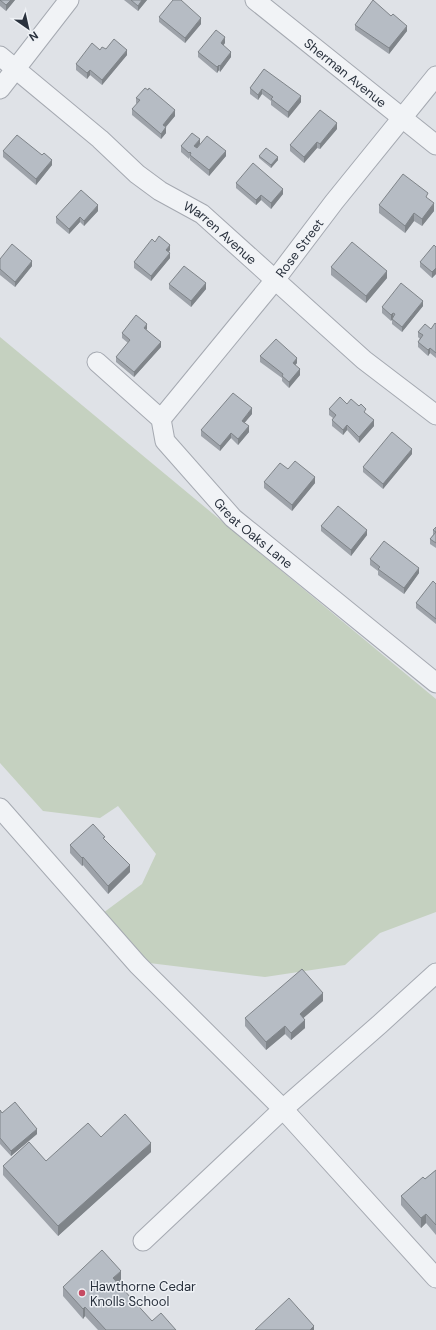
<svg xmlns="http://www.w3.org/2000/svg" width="436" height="1330" viewBox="0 0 436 1330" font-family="'DM Sans',sans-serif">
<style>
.green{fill:#c5d1c0}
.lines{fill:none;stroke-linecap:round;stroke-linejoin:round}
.minor-casing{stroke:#a5a9b1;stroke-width:21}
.minor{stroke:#f1f3f6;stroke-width:19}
.wall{fill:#9da2a9}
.shaded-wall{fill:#7f8489}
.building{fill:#b6bcc4;stroke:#7f8489}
.poi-dot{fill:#c64a62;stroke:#eef1f5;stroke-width:1.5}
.labels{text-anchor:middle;stroke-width:3;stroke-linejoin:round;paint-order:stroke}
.street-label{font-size:13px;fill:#29313d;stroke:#eef1f5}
.poi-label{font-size:13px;fill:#29313d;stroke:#eef1f5;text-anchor:start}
</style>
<rect width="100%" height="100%" fill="#dfe2e7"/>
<!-- green -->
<path class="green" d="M0,337L436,699V912L380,933L345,965L265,977L149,963L103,913L142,884L156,854L118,806L100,818L43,811L0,763Z"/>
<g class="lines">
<!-- minor casing -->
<g class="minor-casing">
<g id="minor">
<path id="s1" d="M255,0L436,145"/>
<path id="s2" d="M0,56L100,139L137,174L160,191L202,214L364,360L436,415"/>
<path d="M0,89L69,0"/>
<path id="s3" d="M97,362L161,419L165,441L233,518L436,683"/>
<path id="s4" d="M161,419L275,280L334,202L436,76"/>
<path d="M0,808L138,965L283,1109L436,1278"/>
<path d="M143,1241L283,1109L380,1024L436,973"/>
</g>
</g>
<!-- minor -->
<use href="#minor" class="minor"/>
</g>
<!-- wall -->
<path class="wall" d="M0,0H15L6,11L0,6Z
M124,0H147L138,11Z
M159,17L201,24L185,43L159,22Z
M355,25L407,31L389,54L355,30Z
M225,43L223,45L231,57L220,72L219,70L217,73L198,57V52Z
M106,49L127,55L102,85L90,75L87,79L76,70V64L100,50Z
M264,69L301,102L288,118L271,105V101L262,94L258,100L250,94V88Z
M136,98L175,116L166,127V133L161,139L132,115V109L137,104L136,103Z
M337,129L320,149L317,148L304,163L290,151V145Z
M200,144L197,148L226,156L209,176L190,160V157L189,159L181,152V146Z
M3,151L52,165L36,185L3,157Z
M259,156L278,160L271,168L259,158Z
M236,183L283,194L271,209L261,200L256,205L236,188Z
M428,199L434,211L422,226L414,221L405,233L379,213V205Z
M98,211L84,226L80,222L69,234L56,223V217Z
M155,242L170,250L169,252L170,258L151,281L134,268V262Z
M436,247V274L432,278L420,267V262Z
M0,259L32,266L15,287L0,275Z
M331,267L387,278L366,303L331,275Z
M169,284L206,289L191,307L169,289Z
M423,306L402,332L392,324V319L391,321L382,313V307Z
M436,324V358L430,353L428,356L418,347V342L420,339L418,337V332L431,329Z
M147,330L161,347L134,377L116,362V357L128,343L122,338V333Z
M260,356L297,363L295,365L300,375L289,388L282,381V378L260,362Z
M347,404L366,414L374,426L359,443L347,430L343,435L332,426V420L333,418L329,415V409Z
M252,414L244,423L249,432L238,445L231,438L220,451L201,436V430Z
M412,454L383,489L363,472V467Z
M288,469L315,483L292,511L264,488V482Z
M321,526L367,535L351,556L321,531Z
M436,527V548L430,544V539L433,535V530Z
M370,559L419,573L404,594L378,575V571L370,565Z
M436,584V624L416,608V603Z
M105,840L130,872L108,894L83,865L82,866L70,853V845Z
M323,1001L303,1018L305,1028L291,1040L285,1034L266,1050L245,1026V1018Z
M0,1110L2,1113L37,1134L11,1156L0,1144Z
M101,1137L151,1152L58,1236L3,1175V1166L46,1161Z
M436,1170V1235L426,1223L421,1228L401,1205V1196L425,1179Z
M121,1281L118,1284L152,1321L176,1330H98L85,1316L83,1319L63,1296V1287Z"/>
<!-- shaded-wall -->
<path class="shaded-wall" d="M11,0H15L6,11V5Z
M142,0H147L138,11V6Z
M201,18V24L185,43V38Z
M407,26V31L389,54V48Z
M225,37V43L221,49V43Z
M127,50V55L102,85V80Z
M231,52V57L220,72V66Z
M219,65V70L217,73V67Z
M90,70V75L87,79V73Z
M262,89V94L258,100V95Z
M301,96V102L288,118V112Z
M175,110V116L163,130V125Z
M337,123V129L320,149V144Z
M166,127V133L161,139V134Z
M200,139V144L194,151V146Z
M317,142V148L304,163V157Z
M226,151V156L209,176V170Z
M278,157V160L271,168V165Z
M52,160V165L36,185V179Z
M283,189V194L271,209V203Z
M261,195V200L256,205V200Z
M434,203V211L422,226V219Z
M98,205V211L84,226V221Z
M414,213V221L405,233V226Z
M80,217V222L69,234V229Z
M170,245V250L166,255V250Z
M170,253V258L151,281V276Z
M32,261V266L15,287V282Z
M436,268V274L432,278V272Z
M387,271V278L366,303V296Z
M206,283V289L191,307V301Z
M423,301V306L402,332V327Z
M393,313V318L391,321V315Z
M147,324V330L144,328Z
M161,342V347L134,377V372Z
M430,348V353L428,356V350Z
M297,358V363L293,368V363Z
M300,369V375L289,388V382Z
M252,408V414L242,426V421Z
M374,420V426L359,443V437Z
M347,425V430L343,435V430Z
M249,426V432L238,445V439Z
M231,433V438L220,451V446Z
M412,449V454L383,489V484Z
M315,477V483L292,511V505Z
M367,530V535L351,556V550Z
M419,568V573L404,594V588Z
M83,857V865L82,866V858Z
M130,865V872L108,894V886Z
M323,993V1001L300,1021V1014Z
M305,1020V1028L291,1040V1033Z
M285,1026V1034L266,1050V1042Z
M37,1129V1134L11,1156V1151Z
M151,1143V1152L58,1236V1226Z
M426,1214V1223L421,1228V1218Z
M121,1271V1281L113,1288V1278Z
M85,1307V1316L83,1319V1309Z
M314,1326V1330H310Z"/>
<!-- building -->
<path class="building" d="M0,0H11L6,5Z
M131,0H142L138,6Z
M173,0H181L201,18L185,38L159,17Z
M373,0L391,16L393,14L407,26L389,48L355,25Z
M216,30L225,37L221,43L231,52L220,66L219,65L217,67L198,52Z
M114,39L127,50L102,80L90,70L87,73L76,64L92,43L100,50L102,47L106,49Z
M264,69L301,96L288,112L271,99L273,97L262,89L258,95L250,88Z
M145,88L148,90L149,88L175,110L163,125L166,127L161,134L132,109L140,100L136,98Z
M320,110L337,123L320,144L317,142L304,157L290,145Z
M192,133L200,139L194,146L197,148L207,136L226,151L209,170L190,155L191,153L190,152L189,153L181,146Z
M17,135L42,155L44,153L52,160L36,179L3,151Z
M266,148L278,157L271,165L259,156Z
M253,163L283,189L271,203L261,195L256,200L236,183Z
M403,174L428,193L426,197L434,203L422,219L414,213L405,226L379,205Z
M81,190L98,205L84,221L80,217L69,229L56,217Z
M159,236L170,245L166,250L170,253L151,276L134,262L152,239L155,242Z
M352,242L387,271L366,296L331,267Z
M12,244L32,261L15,282L0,269V259Z
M434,245L436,247V268L432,272L420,262Z
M184,266L206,283L191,301L169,284Z
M401,283L423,301L402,327L392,319L395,314L393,313L391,315L382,307Z
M136,315L147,324L144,328L161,342L134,372L116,357L130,340L122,333Z
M435,323L436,324V353L430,348L428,350L418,342L423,335L418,332L425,324L431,329Z
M276,339L297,358L293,363L300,369L289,382L282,376L283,374L260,356Z
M233,393L252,408L242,421L249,426L238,439L231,433L220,446L201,430Z
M340,397L347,404L351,399L359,406L361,404L366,409L364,412L374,420L359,437L347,425L343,430L332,420L336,415L329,409Z
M392,432L412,449L383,484L363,467Z
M295,461L315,477L292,505L264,482L280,463L288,469Z
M338,506L367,530L351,550L321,526Z
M436,527V543L430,539L436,532L433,530Z
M384,541L419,568L404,588L378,569L380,567L370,559Z
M433,581L436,584V619L416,603Z
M93,824L105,837L103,838L130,865L108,886L83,857L82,858L70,845Z
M302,969L323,993L300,1014L305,1020L291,1033L285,1026L266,1042L245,1018Z
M15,1102L37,1129L11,1151L0,1138V1110L2,1113Z
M125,1114L151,1143L58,1226L3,1166L29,1142L46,1161L88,1123L101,1137Z
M436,1170V1225L426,1214L421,1218L401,1196L423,1177L425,1179Z
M102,1250L121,1271L113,1278L152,1321L161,1313L176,1330H106L85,1307L83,1309L63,1287Z
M289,1298L314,1326L310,1330H255Z"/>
<!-- markers -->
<circle class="poi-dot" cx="82" cy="1293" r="4"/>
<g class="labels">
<!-- street labels -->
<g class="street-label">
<text dy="5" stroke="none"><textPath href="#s1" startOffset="116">Sherman Avenue</textPath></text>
<text dy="5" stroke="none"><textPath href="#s2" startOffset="283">Warren Avenue</textPath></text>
<text dy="5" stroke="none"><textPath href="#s4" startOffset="220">Rose Street</textPath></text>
<text dy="5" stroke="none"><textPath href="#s3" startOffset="236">Great Oaks Lane</textPath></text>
</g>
<!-- poi labels -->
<g class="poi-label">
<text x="90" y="1291">Hawthorne Cedar<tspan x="90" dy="15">Knolls School</tspan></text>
</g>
</g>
<!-- north arrow -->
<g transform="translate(28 28) rotate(146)" stroke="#eef1f5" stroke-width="3" paint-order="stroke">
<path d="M0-3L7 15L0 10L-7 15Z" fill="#29313d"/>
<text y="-6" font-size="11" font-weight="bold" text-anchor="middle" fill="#29313d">N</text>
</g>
</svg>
